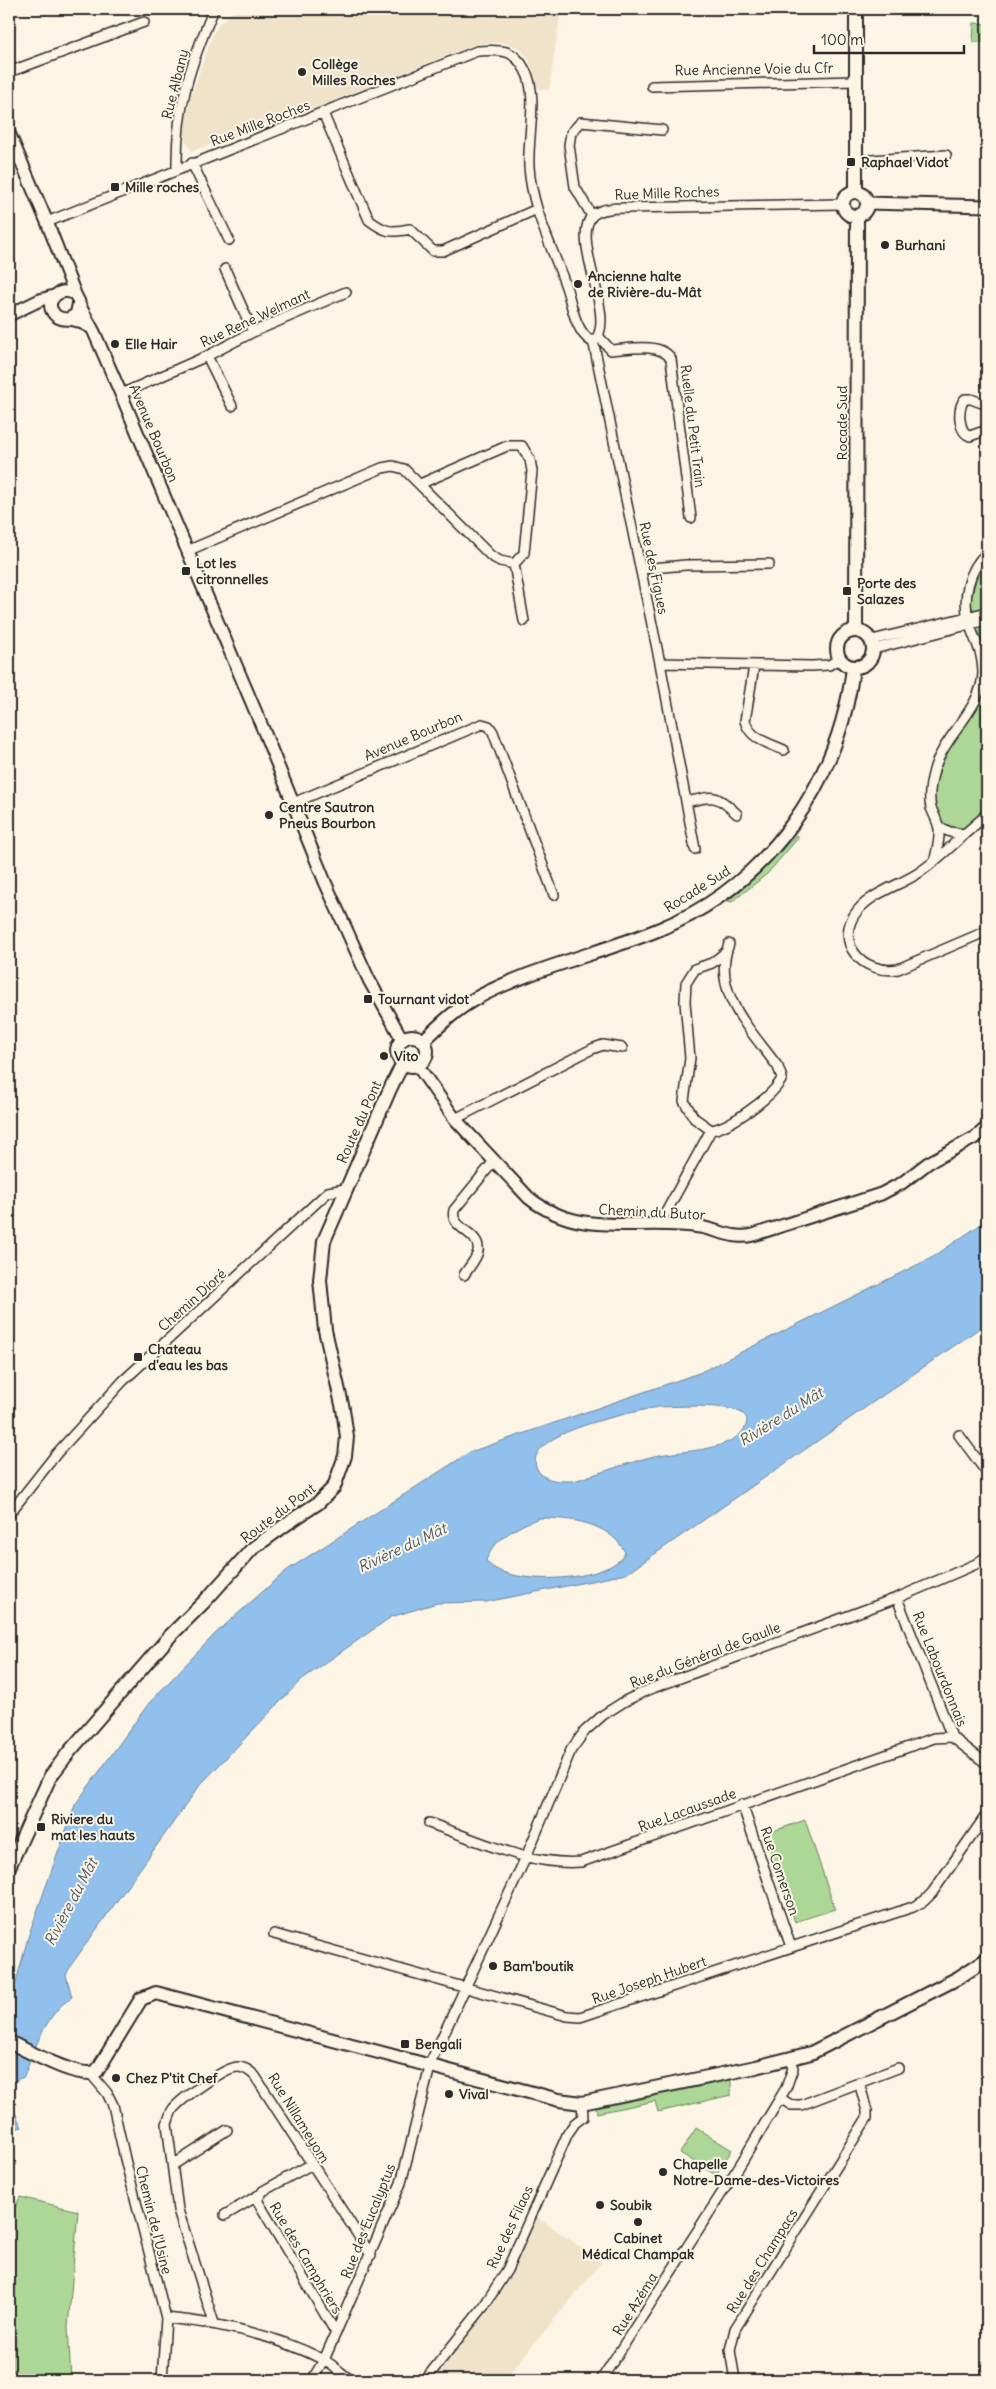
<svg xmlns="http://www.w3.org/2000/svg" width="996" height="2389" viewBox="0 0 996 2389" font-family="Delius,sans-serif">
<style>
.built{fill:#f0e3ca}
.green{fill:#acd796;stroke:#6c8160}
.water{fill:#92c0ec;stroke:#69849f;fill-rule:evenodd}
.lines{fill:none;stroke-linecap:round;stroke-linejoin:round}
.minor-casing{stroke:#2b2b2b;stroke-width:12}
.tertiary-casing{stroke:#2b2b2b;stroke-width:15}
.secondary-casing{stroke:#2b2b2b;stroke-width:16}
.minor{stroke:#fcf5e5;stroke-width:9}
.tertiary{stroke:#fcf5e5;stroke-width:11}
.secondary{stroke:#fcf5e5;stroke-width:12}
.poi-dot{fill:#2b2b2b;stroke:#fcf5e5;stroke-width:2}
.labels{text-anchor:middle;stroke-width:4;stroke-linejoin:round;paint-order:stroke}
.poi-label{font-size:14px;font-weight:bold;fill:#2b2b2b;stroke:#fcf5e5;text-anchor:start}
.street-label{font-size:14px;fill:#2b2b2b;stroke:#fcf5e5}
.water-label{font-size:15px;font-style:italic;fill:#4a5865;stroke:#fcf5e5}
</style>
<rect width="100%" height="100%" fill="#fcf5e5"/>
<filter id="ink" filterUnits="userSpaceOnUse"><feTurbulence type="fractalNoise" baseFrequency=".02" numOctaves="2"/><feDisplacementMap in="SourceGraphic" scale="10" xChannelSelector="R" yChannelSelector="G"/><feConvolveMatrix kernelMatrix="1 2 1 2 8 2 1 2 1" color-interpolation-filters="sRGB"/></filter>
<g filter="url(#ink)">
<!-- built -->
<path class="built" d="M236,9H561L549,90L540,89L535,85L530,62L521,49L503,42L476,44L320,106L192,151L183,137L189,101L213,34L219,24Z
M536,2216L602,2262L504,2380H430L510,2278Z"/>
<!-- green -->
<path class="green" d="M974,23L987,24V42H973Z
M987,559V607L974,610L970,604L976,580Z
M987,623V807C983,816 972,826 962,829C952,832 944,828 940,819C922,780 952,743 971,711C975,705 982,698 983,691C986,683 977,642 975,631L977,626Z
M796,835L799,837L767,874L732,902L728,901L763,870Z
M805,1820L835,1909L795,1922L765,1834Z
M731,2080V2095L658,2112L655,2101L597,2113L596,2108Z
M696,2128L732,2150L716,2175L680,2153Z
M20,2197L78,2211L68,2327L71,2380H9V2220Z"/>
<!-- water -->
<path class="water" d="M987,1220V1323L626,1574L486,1602L437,1603L391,1617L301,1680L200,1785L71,1965L66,1975L72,1997C46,2013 34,2050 24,2077C0,2083 14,2112 22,2127L9,2131V2008L29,1934L75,1805L149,1703L215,1634L286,1571L470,1452L699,1373L933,1257ZM658,1407C673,1407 745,1401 747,1420C747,1431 736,1438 728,1442C706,1452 678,1451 654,1456C634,1461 615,1468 596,1474C587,1476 576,1482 567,1481C555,1481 543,1480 537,1469C519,1432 636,1412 658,1407ZM539,1518C570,1518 609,1522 625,1552C614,1583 501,1588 486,1560C496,1537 517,1527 539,1518Z"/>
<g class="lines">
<!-- minor casing -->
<g class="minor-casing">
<path id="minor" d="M9,72L144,22
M652,86L856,81
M323,113L369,220C385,232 390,233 410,229L433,251H443L537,209
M856,161L946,155
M192,163L229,240
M177,168C176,107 190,65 214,9
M592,216L575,187L569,145L571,133L581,122L662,130
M47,222L477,51C498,50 513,47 525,70C539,94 527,139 529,167C532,211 554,250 567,290C572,306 576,332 591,341L595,340C617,317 569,237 593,215C601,208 616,208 626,208L842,204
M225,269L253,332
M598,336L611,350C628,349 661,342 671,359L691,518
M593,340L660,663L695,849
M207,356L232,406
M121,394L207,356L253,332L346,292
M987,405L971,399H965C957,408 958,432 970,436L987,430
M187,551L382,468L393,466L404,469L491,556L500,561L514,564L524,553L532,471L530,460L522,446H507L420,484
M514,564L524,621
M641,569L686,565L769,564
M872,640L987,612
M874,649L987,620
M660,663L812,666L829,665L839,659
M754,666L745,721C750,739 768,743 784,750
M686,802C714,796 715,793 737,814
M293,803L482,724L489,726L493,732L554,895
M987,812L982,819C961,836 942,857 920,872C901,885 873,892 858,910C832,941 862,975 898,969L987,931
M939,827L950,832L964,834
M935,859C937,849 940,839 939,829C938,822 934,815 931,808C928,796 931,781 934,770C944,735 982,709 983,673C983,651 975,642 969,623C962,599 968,569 987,553
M726,952L712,963L695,969L686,983L685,1002L690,1058L684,1101L694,1118L711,1130C729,1128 775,1095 782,1078L778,1067C752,1031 710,992 729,944
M455,1119L592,1049L603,1045L622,1048
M659,1225L711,1130
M464,1275C468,1268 477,1259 478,1251C481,1232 449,1229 454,1210L494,1161
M959,1435L987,1473
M9,1514L57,1453L123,1381L328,1192L345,1189
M897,1598L952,1737L987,1764
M742,1804L791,1947
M429,1823C477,1840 529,1866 581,1862L934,1738L952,1737
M274,1934L567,2016L580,2017L913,1907L924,1901L932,1893L987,1814
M91,2074L107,2093L113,2105L125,2159L166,2318L162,2380
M780,2098L791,2105H801L898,2068
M312,2164L263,2191L257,2200L336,2333
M173,2165L227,2130
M225,2215L259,2195
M166,2318C220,2323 274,2334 324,2360C333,2365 342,2374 351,2380
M214,2323L178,2210L167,2124C169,2119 170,2113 173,2109C181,2099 225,2067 238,2067C245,2067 250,2071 255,2076L371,2255
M312,2380L324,2360L401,2183L432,2059L526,1857L571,1750L585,1731L603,1715L625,1701L650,1689L897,1598L976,1564L987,1556
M425,2380L484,2306L507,2270L568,2133L575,2123L583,2117L582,2103
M601,2380L740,2165L786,2088L793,2068L790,2060
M735,2380L730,2350L735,2329L867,2118V2111L859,2082"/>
</g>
<!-- tertiary casing -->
<g class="tertiary-casing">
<path id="tertiary" d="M9,133L47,222L75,294
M867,203L987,206
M80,306L94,332L121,394L263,729L325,882L369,980L402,1039
M9,315L40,300L54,296
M67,319L76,315L79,302L75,294C60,285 42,302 55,315C61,321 70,318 78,321C83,323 88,326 92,328
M417,1065L455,1119L529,1198C582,1240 640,1217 700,1227C718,1230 736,1240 753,1235L881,1194L902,1183L928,1163L976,1137L987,1127"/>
</g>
<!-- secondary casing -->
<g class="secondary-casing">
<path id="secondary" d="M843 204a12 12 0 1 1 24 0a12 12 0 1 1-24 0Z
M856,192V9
M837 649a18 18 0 1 1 36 0a18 18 0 1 1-36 0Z
M856,631L857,216
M397 1051a15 15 0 1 1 30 0a15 15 0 1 1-30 0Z
M423,1041C439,1026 454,1011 473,1000C530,968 600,954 660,929C768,885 839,782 853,668
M9,1867L50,1777L69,1752L170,1636L205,1601L252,1549L288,1523L318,1503L334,1487L345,1456L347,1437L343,1409L325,1330L320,1280L324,1241L390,1089L403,1063
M9,2042C27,2050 80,2081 97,2071L141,1999L156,1993L559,2100L582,2103L756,2067L811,2053L958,1978L987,1959"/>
</g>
<!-- minor -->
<use href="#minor" class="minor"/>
<!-- tertiary -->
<use href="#tertiary" class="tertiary"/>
<!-- secondary -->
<use href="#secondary" class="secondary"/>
</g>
</g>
<!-- markers -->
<g class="poi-dot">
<circle cx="302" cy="72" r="5"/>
<rect x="846" y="157" width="10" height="10" rx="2.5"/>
<rect x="110" y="182" width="10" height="10" rx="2.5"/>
<circle cx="885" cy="245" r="5"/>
<circle cx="578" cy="284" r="5"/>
<circle cx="115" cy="344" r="5"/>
<rect x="181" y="566" width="10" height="10" rx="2.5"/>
<rect x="842" y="586" width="10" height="10" rx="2.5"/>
<circle cx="269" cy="815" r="5"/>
<rect x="363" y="994" width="10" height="10" rx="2.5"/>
<circle cx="384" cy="1056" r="5"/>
<rect x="133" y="1352" width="10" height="10" rx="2.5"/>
<rect x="36" y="1822" width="10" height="10" rx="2.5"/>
<circle cx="493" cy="1966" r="5"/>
<rect x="400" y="2039" width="10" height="10" rx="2.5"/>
<circle cx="116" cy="2078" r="5"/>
<circle cx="449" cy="2094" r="5"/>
<circle cx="663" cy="2172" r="5"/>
<circle cx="600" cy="2205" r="5"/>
<circle cx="638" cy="2222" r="5"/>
</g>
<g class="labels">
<!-- poi labels -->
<g class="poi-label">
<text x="312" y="69">Collège<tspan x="312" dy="16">Milles Roches</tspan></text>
<text x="861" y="167">Raphael Vidot</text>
<text x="125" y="192">Mille roches</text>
<text x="895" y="250">Burhani</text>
<text x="588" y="281">Ancienne halte<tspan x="588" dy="16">de Rivière-du-Mât</tspan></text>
<text x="125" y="349">Elle Hair</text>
<text x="196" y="568">Lot les<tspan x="196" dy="16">citronnelles</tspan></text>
<text x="857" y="588">Porte des<tspan x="857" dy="16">Salazes</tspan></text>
<text x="279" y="812">Centre Sautron<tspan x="279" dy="16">Pneus Bourbon</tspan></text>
<text x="378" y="1004">Tournant vidot</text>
<text x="394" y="1061">Vito</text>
<text x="148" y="1354">Chateau<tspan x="148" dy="16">d'eau les bas</tspan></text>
<text x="51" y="1824">Riviere du<tspan x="51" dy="16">mat les hauts</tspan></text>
<text x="503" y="1971">Bam'boutik</text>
<text x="415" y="2049">Bengali</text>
<text x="126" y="2083">Chez P'tit Chef</text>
<text x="459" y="2099">Vival</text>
<text x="673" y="2169">Chapelle<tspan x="673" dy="16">Notre-Dame-des-Victoires</tspan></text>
<text x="610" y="2210">Soubik</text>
<text x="638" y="2243" text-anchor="middle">Cabinet<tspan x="638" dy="16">Médical Champak</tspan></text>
</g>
<!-- street labels -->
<g class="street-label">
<text transform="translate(754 69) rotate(-1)" y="5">Rue Ancienne Voie du Cfr</text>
<text transform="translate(175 84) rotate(-76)" y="5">Rue Albany</text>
<text transform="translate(260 123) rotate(-21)" y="5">Rue Mille Roches</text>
<text transform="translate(667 193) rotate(-2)" y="5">Rue Mille Roches</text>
<text transform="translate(255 318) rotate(-25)" y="5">Rue Rene Welmant</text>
<text transform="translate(842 423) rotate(-90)" y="5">Rocade Sud</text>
<text transform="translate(693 426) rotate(83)" y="5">Ruelle du Petit Train</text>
<text transform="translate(154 433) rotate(67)" y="5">Avenue Bourbon</text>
<text transform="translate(654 568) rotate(78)" y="5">Rue des Figues</text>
<text transform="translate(413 736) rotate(-23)" y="5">Avenue Bourbon</text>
<text transform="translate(697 889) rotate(-32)" y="5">Rocade Sud</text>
<text transform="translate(359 1122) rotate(-66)" y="5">Route du Pont</text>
<text transform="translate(652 1212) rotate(3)" y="5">Chemin du Butor</text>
<text transform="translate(192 1300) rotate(-42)" y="5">Chemin Dioré</text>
<text transform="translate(278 1513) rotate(-37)" y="5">Route du Pont</text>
<text transform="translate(705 1655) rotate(-21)" y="5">Rue du Général de Gaulle</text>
<text transform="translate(940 1669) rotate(68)" y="5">Rue Labourdonnais</text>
<text transform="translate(687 1810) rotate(-20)" y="5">Rue Lacaussade</text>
<text transform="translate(780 1871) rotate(71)" y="5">Rue Comerson</text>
<text transform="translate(649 1980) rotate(-19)" y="5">Rue Joseph Hubert</text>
<text transform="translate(299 2118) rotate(58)" y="5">Rue Nillameyom</text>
<text transform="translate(154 2220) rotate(76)" y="5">Chemin de l'Usine</text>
<text transform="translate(368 2221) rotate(-68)" y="5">Rue des Eucalyptus</text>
<text transform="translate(510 2227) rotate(-65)" y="5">Rue des Filaos</text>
<text transform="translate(306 2258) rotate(59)" y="5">Rue des Camphriers</text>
<text transform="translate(762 2261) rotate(-58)" y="5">Rue des Champacs</text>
<text transform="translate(635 2304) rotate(-58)" y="5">Rue Azéma</text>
</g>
<!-- water labels -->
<g class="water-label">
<text transform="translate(781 1417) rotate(-32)" y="5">Rivière du Mât</text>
<text transform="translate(402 1548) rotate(-25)" y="5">Rivière du Mât</text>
<text transform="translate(71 1902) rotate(-62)" y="5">Rivière du Mât</text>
</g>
</g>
<!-- margin -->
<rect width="996" height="2389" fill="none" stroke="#fcf5e5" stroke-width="30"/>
<rect x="15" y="15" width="966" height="2359" fill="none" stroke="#2b2b2b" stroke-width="2" filter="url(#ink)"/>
<!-- scale -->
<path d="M814 45v8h150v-8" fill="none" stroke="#2b2b2b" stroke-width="2.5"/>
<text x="821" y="45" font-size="15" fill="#2b2b2b" stroke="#fcf5e5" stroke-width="4" paint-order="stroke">100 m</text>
</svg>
